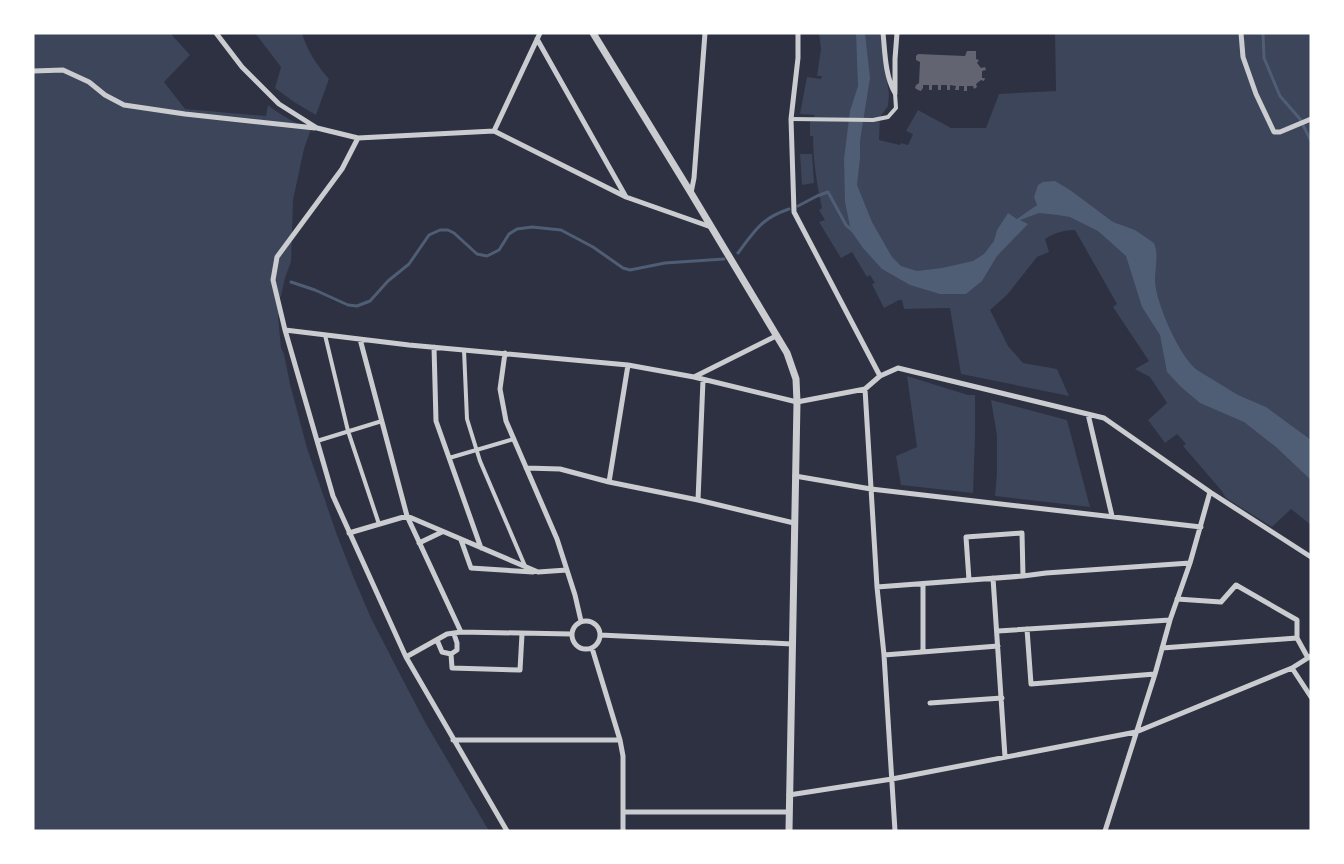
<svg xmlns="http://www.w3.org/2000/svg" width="1344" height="864" viewBox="0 0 1344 864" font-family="Poppins,sans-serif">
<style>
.green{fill:#3c4559}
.water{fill:#4f5d75}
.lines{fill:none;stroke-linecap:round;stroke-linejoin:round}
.stream{stroke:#4f5d75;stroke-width:3}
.building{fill:#626471}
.pedestrian{stroke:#caccd0;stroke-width:4}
.minor{stroke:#caccd0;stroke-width:5}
.tertiary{stroke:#caccd0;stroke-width:7}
</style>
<rect width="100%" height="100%" fill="#2d3142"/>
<!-- green -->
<path class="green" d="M33,33H170L190,55L164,82L185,109L266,116L268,105C276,112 301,127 311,129L304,149L293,200L291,262L285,278L281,296L280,297V313L278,316L281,348L284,354L290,384L307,448L337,535L353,576L371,618L403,680L425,722L489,831H33Z
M255,33H302C307,51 317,65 329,79L316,115L294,102L275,88L281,67Z
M819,33H880L889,94L888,106L880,117L879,140L900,145L901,143L908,145L913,134L906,131L918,110L951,128H986L999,94L1056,91L1055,33H1311V525L1291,509L1272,527L1226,498L1221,490L1183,446L1186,444L1177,434L1165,443L1148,420L1167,403L1150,377L1135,369L1149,361L1113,307L1117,304L1075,230C1064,230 1054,233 1045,239L1049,252L1037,257L1007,295L990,310L1008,346L1023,363L1057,369L1069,396L961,374L950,308L904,309L902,300H899L884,308L872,284L875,283L870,275L867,277L852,252L841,258L819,222L825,220L819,210L822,208C817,184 813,161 813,136H810V122L815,115L800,114L807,77L821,79L822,76H817L821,49Z
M800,154H812L814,183L802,185Z
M907,376L968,395H975V436L973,493L901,485L896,456L917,447Z
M991,400L1067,420L1090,507L995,496L997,473V436Z"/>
<!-- water -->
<path class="water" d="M856,33H865L870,78L860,141V158L857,185L872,222L892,257L901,266L917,271L942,268L973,261L984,254L987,250L994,241L997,230L1008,213L1017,219L1037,205L1034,197L1038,185L1043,182L1055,181L1070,190L1113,222L1135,230L1154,243C1159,254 1155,268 1155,281C1156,303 1179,356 1197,370L1238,395L1266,407L1311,440V480L1276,447L1244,422L1200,403L1181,387L1167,372L1160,335L1142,307L1126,256L1098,231L1070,217L1058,215L1039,213L1020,220L1028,224L997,256L982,281L966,294H940L910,285L882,269L863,248L851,231L845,202L844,159L850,111L858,86Z"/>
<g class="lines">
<!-- stream -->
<path class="stream" d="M1263,33L1264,58L1280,96L1300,119L1311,141
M798,206L817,196L828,192L846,225L853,231
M738,253C755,230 762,218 789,209
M291,282L315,290L348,305L357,306L370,301L388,281L409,264L429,235L440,230H448L454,233L477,254L487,256L499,250L509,234L517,229L532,227L561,230L593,247L623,268L630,270L665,263L724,259"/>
</g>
<!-- building -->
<path class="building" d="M967,51H976V59L979,60L977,63L981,68L985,67L986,70L982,71V78H985L984,81L981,80L976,84L977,87L974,89L973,86H967V91H964V86H959V90H955L956,86L950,85V90H947V85H941V90H938V85H932V90H929V85H923V88L921,91L918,90L915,88L916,85L919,83L920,62L916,60V56L918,54L965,56Z"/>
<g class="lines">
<!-- pedestrian -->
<path class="pedestrian" d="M791,119L873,120L888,117L896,108L895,93
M325,335L348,431L379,524
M464,350L467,419L480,461L525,566
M317,441L382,421
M449,458L514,439"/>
<!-- minor -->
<path class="minor" d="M216,33L242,67L279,104L317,128L358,138L494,131L626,197L711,227
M798,33V58L791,119L794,212L880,376
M883,33C885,52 885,76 895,93
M1241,33L1243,57L1256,94L1274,132H1280L1311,119
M537,39L626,197
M33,71L63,70L89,82L105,95L124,105L185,114L315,128
M895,91V59L897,33
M494,131L540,33
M358,138L342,169L277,257L273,280L285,330L333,496L406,657L507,831
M691,193L694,178L705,33
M285,330L409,345L628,365L694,377L797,402L865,389L880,376L898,368L1104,418L1210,492L1311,557
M360,339L407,516L461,632
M434,347L436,421L481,548
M505,353L500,389L506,421L557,539L575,595L581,621
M694,377L776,336
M865,389L877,587L884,655L895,831
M1088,414L1112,516
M526,468L560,469L609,482L698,500L794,523
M795,476L871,489L1201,527
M609,482L628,365
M698,500L703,380
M349,533L407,516L538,572L567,570
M461,540L471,568L533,572
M419,543L442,532
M1023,576L1046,573L1190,563
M993,578L1005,757
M923,584V652
M877,587L1023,576L1022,533L966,537L969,580
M572 635a14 14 0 1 1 28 0a14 14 0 1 1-28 0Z
M1027,629L1031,684L1155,674
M998,631L1170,620
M600,635L792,644
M1297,638L1308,658
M437,640L442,652L451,654L457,650V643L454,634
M592,648L620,740L623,756V831
M1162,648L1297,638V620L1236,585L1221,602L1177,599
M451,654L452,668L520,670L522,634
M884,655L998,646
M406,657L447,634L461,632L571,634
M1292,668L1311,697
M930,703L1002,698
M453,740H620
M789,795L892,779L1136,732L1292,668L1311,656
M623,812H789
M1105,831L1155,674L1170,620L1190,563L1210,492"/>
<!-- tertiary -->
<path class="tertiary" d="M593,33L691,193L787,353L796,379L797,402L789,831"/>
</g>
<!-- border -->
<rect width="1344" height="864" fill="none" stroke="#ffffff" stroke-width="69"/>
</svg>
